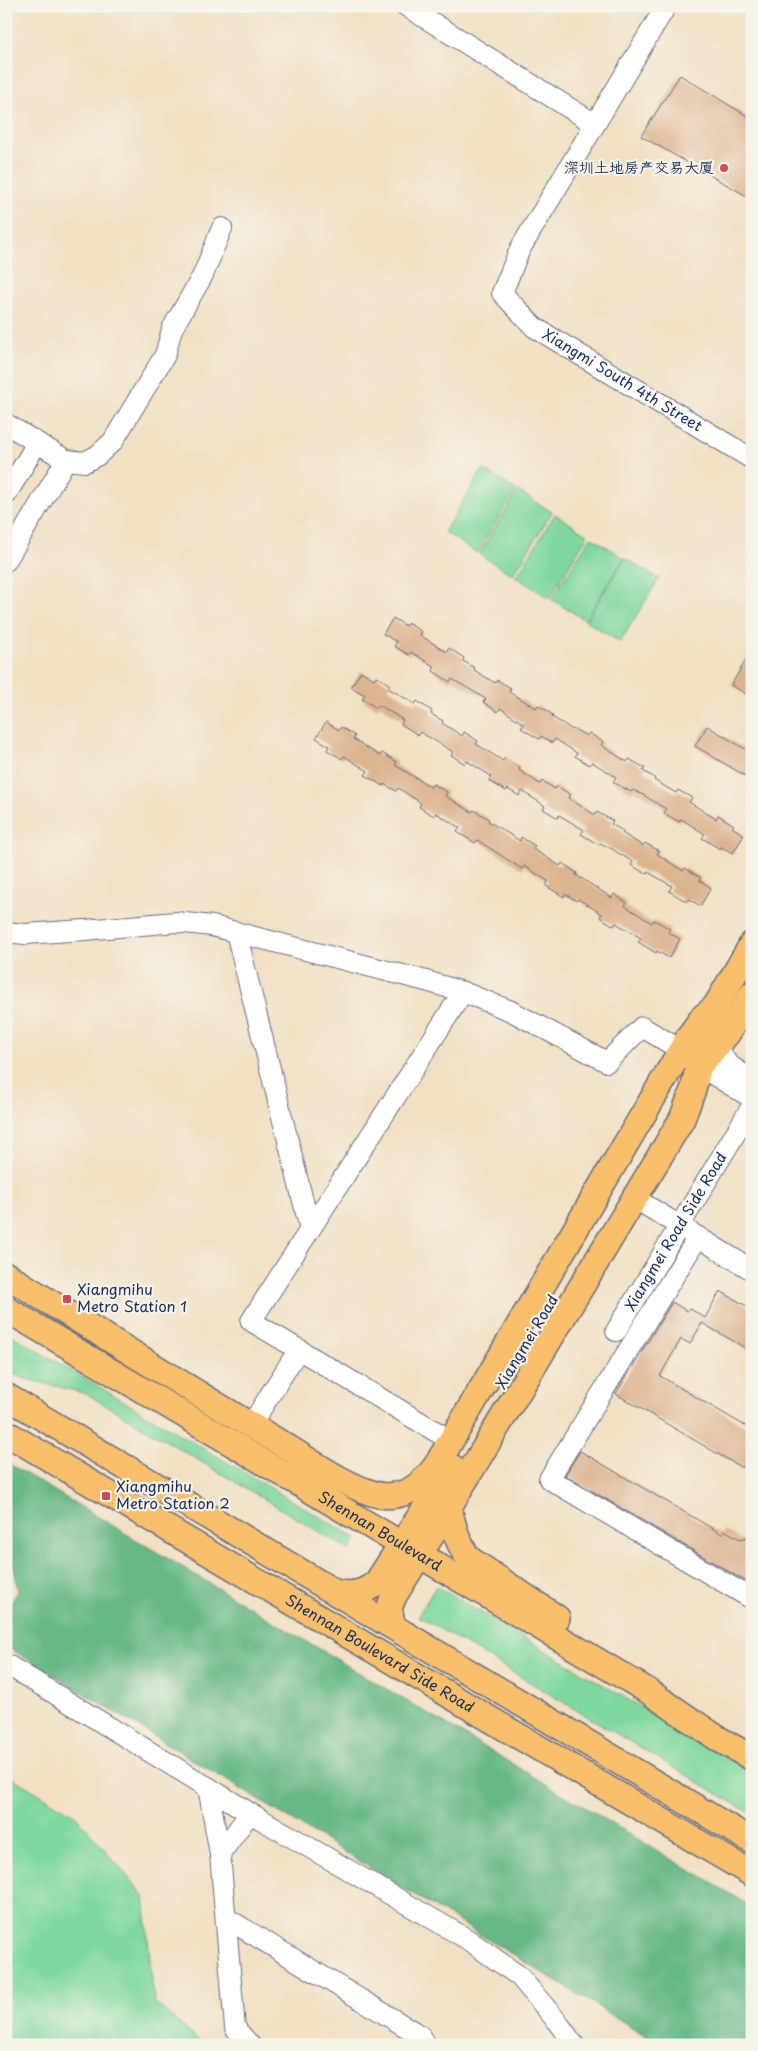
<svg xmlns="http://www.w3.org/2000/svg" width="758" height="2051" viewBox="0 0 758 2051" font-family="'Playpen Sans','LXGW WenKai TC',sans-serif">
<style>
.green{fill:#7ed89e;stroke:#4c847e}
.forest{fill:#66b885;stroke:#407472}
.building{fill:#ddb490}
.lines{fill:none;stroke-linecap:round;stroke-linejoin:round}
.minor-casing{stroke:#666d81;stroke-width:22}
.major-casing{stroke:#666d81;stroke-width:28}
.minor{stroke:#fff;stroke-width:20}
.major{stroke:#f8bf6c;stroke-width:25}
.poi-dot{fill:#d1495b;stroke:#f7f3e8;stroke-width:2}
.labels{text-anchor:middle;stroke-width:4.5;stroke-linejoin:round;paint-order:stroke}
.poi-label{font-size:15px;fill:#1b2f5e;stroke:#f7f3e8;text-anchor:start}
.street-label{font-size:15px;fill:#1b2f5e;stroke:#f7f3e8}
</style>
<rect width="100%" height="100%" fill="#f7f3e8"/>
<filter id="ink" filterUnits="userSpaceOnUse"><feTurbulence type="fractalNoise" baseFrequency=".02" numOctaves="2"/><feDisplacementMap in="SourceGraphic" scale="10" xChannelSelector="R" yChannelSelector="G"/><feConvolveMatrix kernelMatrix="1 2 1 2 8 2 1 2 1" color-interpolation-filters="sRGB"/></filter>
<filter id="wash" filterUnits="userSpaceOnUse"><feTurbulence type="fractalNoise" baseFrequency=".0096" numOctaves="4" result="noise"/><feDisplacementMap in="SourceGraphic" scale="20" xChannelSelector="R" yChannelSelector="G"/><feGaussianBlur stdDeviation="1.12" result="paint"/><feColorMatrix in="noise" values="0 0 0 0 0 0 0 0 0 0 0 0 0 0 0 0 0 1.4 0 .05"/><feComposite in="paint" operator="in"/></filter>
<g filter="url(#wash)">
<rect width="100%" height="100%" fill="#f1e0c3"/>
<!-- green -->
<path class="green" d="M483,469L516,490L477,553L444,532Z
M518,491L552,512L513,575L479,554Z
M555,514L588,535L549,598L516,577Z
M591,537L624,558L585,620L551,599Z
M625,558L659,579L620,642L586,621Z
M6,1332L357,1539L350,1550L87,1394L23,1378L6,1372Z
M436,1586L752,1773V1814L418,1616Z
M6,1774L76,1816L144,1896L154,2002L204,2045H6Z"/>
<!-- forest -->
<path class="forest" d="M6,1462L752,1907V2045H661L6,1646V1612L18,1591L14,1568L6,1559Z"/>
<g id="blocks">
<!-- building -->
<path class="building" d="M680,75L752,119V199L641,136Z
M393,618L406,626L408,623L422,632L420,635L447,652L449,648L464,658L463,661L475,668L474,670L495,683L497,680L511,688L509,692L536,708L538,705L553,715L552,717L573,730L574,729L587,736L589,733L603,742L601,745L627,762L629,759L645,768L643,771L655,778L654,780L676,793L678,790L692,798L689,802L716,819L718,815L734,825L732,827L744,835L733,853L721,847L720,849L702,838L705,834L681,819L679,822L664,813L666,809L645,796L633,790L631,792L613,782L616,777L592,762L589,765L575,756L577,753L555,739L552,743L541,736L539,739L521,728L524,724L500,708L498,712L483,702L486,699L464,686L452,679L450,682L433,671L435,667L411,652L409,655L394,646L397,642L383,634Z
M752,650V698L731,685Z
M361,671L374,679L376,676L390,685L388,688L415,704L417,701L432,711L431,714L443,721L442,723L462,736L464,732L478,741L476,744L503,761L505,758L520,768L519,770L540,784L542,781L555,789L557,786L571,795L568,798L595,815L597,812L613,821L611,824L623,831L622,833L643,846L645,843L659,851L657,854L683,871L685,868L701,878L699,880L711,888L700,906L689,899L687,902L669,891L672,886L648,872L646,874L631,865L633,862L612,849L600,843L599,845L581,834L584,830L559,815L558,818L543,809L545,806L522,791L519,796L508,789L506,791L489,781L491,776L467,761L465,764L451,755L453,752L432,739L420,732L418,735L401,724L403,720L379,705L377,708L362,699L365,695L351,687Z
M326,722L339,730L341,727L355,736L353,739L380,756L382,753L397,762L395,765L431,787L433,784L447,792L445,796L472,812L474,810L489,819L488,821L520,841L521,837L535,846L533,849L560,866L562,863L577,873L576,875L612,898L614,894L627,903L625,906L652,923L654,920L670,929L668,932L680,939L669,958L657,951L656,953L638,942L641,938L616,923L614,926L600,917L602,914L578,899L577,901L565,894L564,897L546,886L548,881L524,866L522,869L477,840L475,843L457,832L460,828L436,813L434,816L419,807L421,803L398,788L396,791L384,784L383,786L365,775L368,771L344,756L342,759L327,750L329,746L316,738Z
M707,726L752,753V780L695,746Z
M720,1291L752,1309V1352L702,1323L690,1344L681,1339L660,1376L752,1430V1452L742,1468L616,1394L672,1302L687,1311L689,1308L705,1318Z
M580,1451L722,1534L724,1530L740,1539L752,1536V1585L565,1475Z"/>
</g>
</g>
<g filter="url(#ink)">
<use href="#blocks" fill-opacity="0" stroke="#666d81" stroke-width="1"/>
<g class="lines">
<!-- minor casing -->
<g class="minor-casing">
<g id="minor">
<path d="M406,6L595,124"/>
<path id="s1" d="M666,6L520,249L502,293L534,327L752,459"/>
<path d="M6,424L66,460L85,462L98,455L113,441L165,355L172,329L203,275L222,228"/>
<path d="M6,495L37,443"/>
<path d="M6,561L66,460"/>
<path d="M6,932L25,934L85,930L176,922L212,926L426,981L463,992L511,1011L607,1062L642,1027L681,1050"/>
<path d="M236,932L310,1229"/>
<path d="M723,1040C714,1061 737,1070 752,1079"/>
<path d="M699,1066L752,1098"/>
<path d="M634,1198L752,1270"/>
<path d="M698,1237L549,1479L752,1599"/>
<path id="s2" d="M616,1331L752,1106"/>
<path d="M251,1425L299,1349"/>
<path d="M450,1440L251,1321L463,992"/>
<path d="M6,1664L250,1813L467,1939L519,1976L556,2020L574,2045"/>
<path d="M208,1787L220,1854L235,2028L250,2045"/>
<path d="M220,1854L250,1813"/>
<path d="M226,1918L421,2036L426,2045"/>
</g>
</g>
<!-- major casing -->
<g class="major-casing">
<g id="major">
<path d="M698,1067L727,1034L752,994"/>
<path d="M6,1275C95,1330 183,1385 272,1438C302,1455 346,1488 379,1495C405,1499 422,1485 436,1466L690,1035L703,1017L714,1008"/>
<path id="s3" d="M6,1309L648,1691L717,1738L752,1758"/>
<path d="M6,1396L752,1841"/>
<path id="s4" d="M6,1433L752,1874"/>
<path d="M448,1499C451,1521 456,1541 469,1559L557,1618"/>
<path d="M338,1593C355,1595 364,1593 377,1582L452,1467"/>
<path d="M393,1626L389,1608L394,1596L449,1507L682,1119L693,1090L711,1014L752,944"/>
</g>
</g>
<!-- minor -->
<use href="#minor" class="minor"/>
<!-- major -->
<use href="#major" class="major"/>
</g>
</g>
<!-- markers -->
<g class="poi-dot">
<circle cx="724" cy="168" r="5"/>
<rect x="62" y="1294" width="10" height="10" rx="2.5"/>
<rect x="101" y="1491" width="10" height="10" rx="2.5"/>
</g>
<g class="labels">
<!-- poi labels -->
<g class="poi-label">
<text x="714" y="173" text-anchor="end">深圳土地房产交易大厦</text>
<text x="77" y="1295">Xiangmihu<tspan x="77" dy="17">Metro Station 1</tspan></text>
<text x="116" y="1492">Xiangmihu<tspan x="116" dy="17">Metro Station 2</tspan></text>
</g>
<!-- street labels -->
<g class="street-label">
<text dy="5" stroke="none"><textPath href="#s1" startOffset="481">Xiangmi South 4th Street</textPath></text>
<text dy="5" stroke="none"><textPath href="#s2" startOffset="116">Xiangmei Road Side Road</textPath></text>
<text transform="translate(527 1342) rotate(-59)" y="5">Xiangmei Road</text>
<text dy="5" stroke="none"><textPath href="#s3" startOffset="435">Shennan Boulevard</textPath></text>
<text dy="5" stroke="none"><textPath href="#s4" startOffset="434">Shennan Boulevard Side Road</textPath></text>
</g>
</g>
<!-- margin -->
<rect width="758" height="2051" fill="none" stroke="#f7f3e8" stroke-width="25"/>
</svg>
